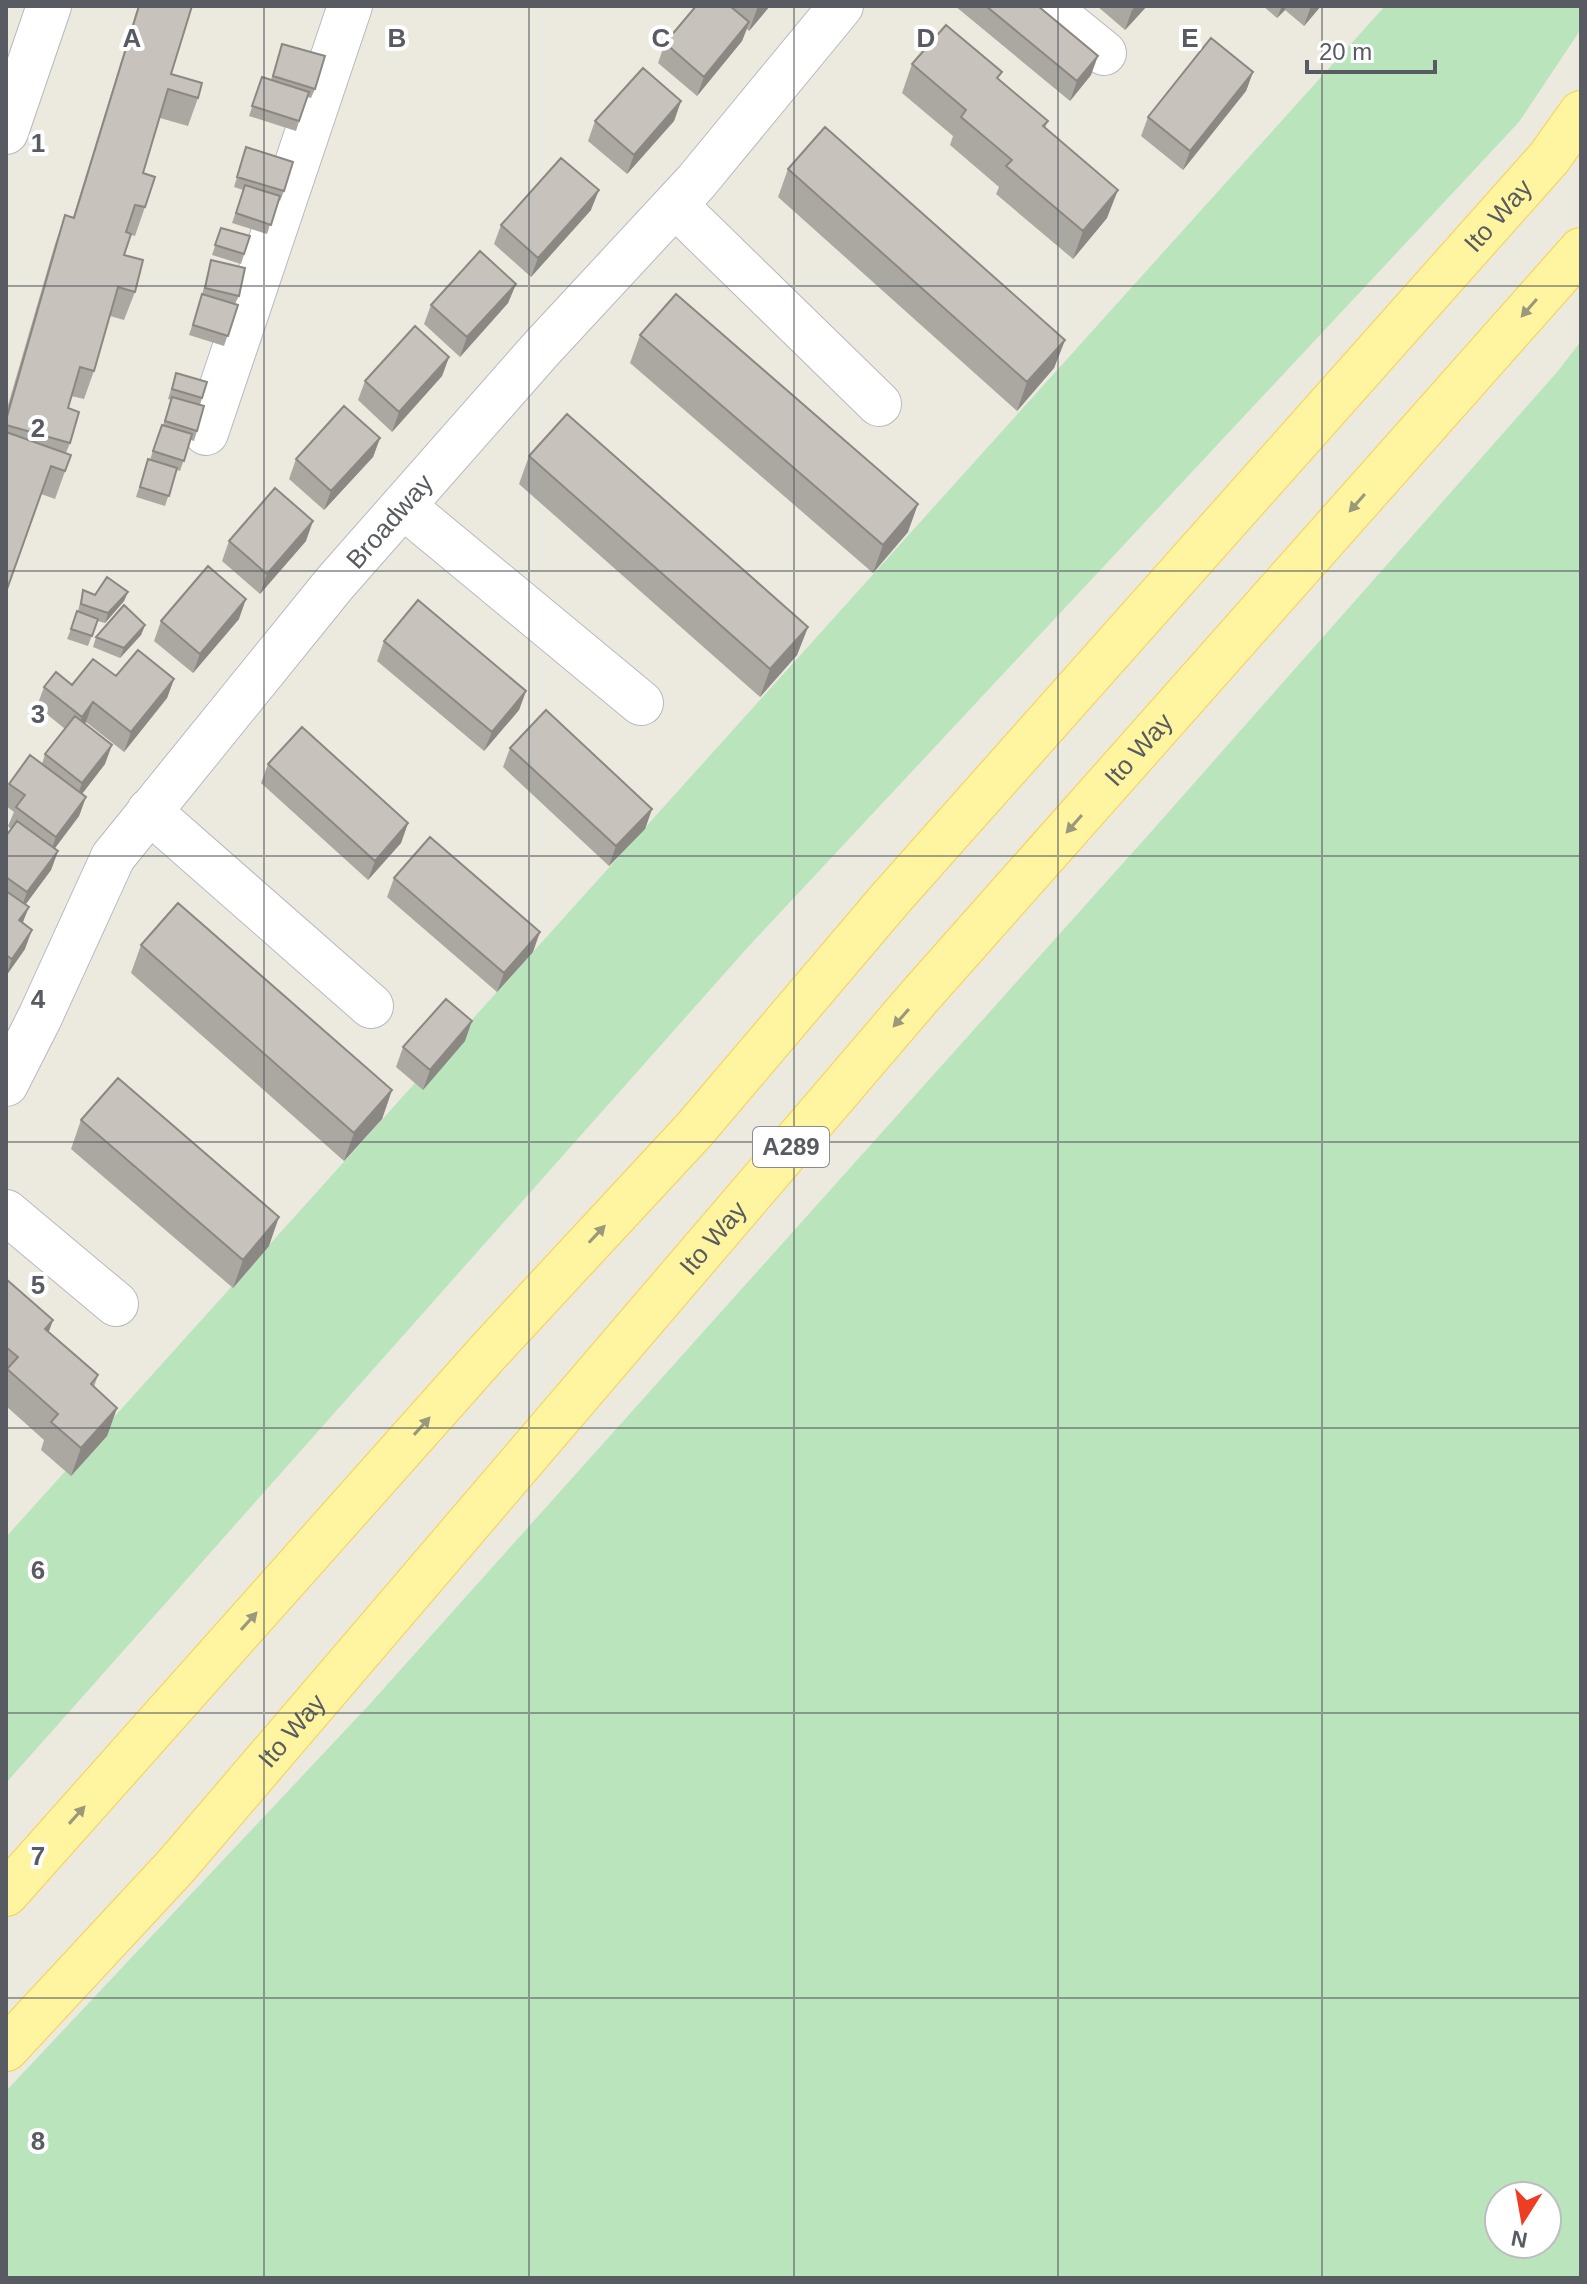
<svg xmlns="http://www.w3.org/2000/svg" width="1587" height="2284" viewBox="0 0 1587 2284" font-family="Arial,sans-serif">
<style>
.green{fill:#bae5bc;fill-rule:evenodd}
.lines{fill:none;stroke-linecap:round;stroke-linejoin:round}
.minor-casing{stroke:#b7b9bf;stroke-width:46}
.major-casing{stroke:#f6cf4e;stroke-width:46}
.minor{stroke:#fff;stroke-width:44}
.major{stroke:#fff5a1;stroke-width:44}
.wall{fill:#aba8a2}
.shaded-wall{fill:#8b8884}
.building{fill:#c7c3bc;stroke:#8b8884;stroke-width:2}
.oneway{fill:#9b997b}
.grid{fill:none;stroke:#585b61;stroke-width:2;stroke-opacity:0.55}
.labels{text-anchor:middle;stroke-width:8;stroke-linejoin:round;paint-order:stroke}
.shield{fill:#fff;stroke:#8a8c90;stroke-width:2}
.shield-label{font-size:24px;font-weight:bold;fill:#585b61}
.street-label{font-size:26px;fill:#585b61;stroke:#fff}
.grid-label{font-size:26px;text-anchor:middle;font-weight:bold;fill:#585b61;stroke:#fff;stroke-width:8;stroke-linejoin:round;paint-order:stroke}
</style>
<rect width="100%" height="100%" fill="#eceadf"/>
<!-- green -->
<path class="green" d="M1385,6H1581V29L1519,122L748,947L6,1783V1537Z
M1581,341V2278H6V2091L368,1706L1150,833L1558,371ZM1499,2196H1547V2244H1499Z"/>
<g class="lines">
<!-- minor casing -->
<g class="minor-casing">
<g id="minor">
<path d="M1046,6L1104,53"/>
<path d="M6,132L49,6"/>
<path d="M675,205L879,404"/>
<path d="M206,433L350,6"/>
<path d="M403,506L641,703"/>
<path d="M149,811L371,1006"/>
<path id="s1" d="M6,1084L40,1017L113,857L335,583L542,348L696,182L841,6"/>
<path d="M6,1212L116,1304"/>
</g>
</g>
<!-- major casing -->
<g class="major-casing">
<g id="major">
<path id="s2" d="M6,1894L490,1350L695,1129L891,898L1549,158L1581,113"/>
<path id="s3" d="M6,2049L176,1866L919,997L1581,250"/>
</g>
</g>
<!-- minor -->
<use href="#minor" class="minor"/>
<!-- major -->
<use href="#major" class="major"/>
</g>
<!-- wall -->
<path class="wall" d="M138,6H192L171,74L198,98L188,126L160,118L143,173L145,207L135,236L131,235L124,255L135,292L124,320L110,316L94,371L84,399L71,396L68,408L70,443L66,453L71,455L55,499L41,494L6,592V412L55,244L65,215L73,217Z
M696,6H770L749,31L747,29L742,41L697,96L658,63L665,43Z
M955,6H1038L1091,75L1070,101Z
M1097,6H1147L1125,30Z
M1263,6H1321L1304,26L1285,10L1277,18Z
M282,44L315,89L311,98L307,97L296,131L249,116L262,77L271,80Z
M912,64L999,80L1048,121L1045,128L1107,218L1073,259L996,194L999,187L950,145L953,136L902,93Z
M1253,72L1246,91L1183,170L1141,136L1148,117Z
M681,101L674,121L627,174L588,141L595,121Z
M246,147L284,191L280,201L278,200L267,234L232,223L243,190L234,187Z
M788,169L1065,340L1054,368L1017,411L778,197Z
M591,210L531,277L494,244L501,225Z
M221,228L250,236L241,264L212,255Z
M211,260L239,296L235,304L238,305L224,346L189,335L202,295Z
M516,284L508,303L460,357L424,324L431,305Z
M640,335L908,532L873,573L630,363Z
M449,357L442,376L392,432L358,400L365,381Z
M176,373L207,382L200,405L197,431L194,441L191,440L180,471L177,470L165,506L136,497L148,459L150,460L158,434L163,425L171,400L168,399Z
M380,438L373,457L324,510L289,479L296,459Z
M529,456L808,627L797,655L760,697L519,484Z
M229,541H306L260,594L222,561Z
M83,590L95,595L128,592L124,601L105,623L97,621L88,646L67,639L78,611Z
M239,619L193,673L154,641L161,621Z
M145,625L141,635L120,658L93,647L96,637Z
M384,641L526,691L519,710L484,751L377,661Z
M116,676L174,679L167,698L124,752L86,722L85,724L105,764L82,794L86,797L79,816L55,848L58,851L51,870L25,905L23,923L25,949L6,976V836L11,829L8,826L14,812L6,806V792L9,784L42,764L45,754L65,729L37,706L44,687L72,685Z
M510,748L652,809L645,829L609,866L503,767Z
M268,764L408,823L401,843L368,880L261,783Z
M394,878L533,952L497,992L387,897Z
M141,945L392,1090L382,1119L344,1161L131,973Z
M465,1041L423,1090L396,1067L403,1047Z
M81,1120L269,1246L233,1288L71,1149Z
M6,1279L53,1320L48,1332L98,1375L94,1387L117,1408L107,1436L71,1476L41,1450L44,1440L6,1406Z"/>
<!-- shaded-wall -->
<path class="shaded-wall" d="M758,6H770L749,31Z
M1136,6H1147L1125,30L1132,10Z
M1282,6H1286L1285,10L1277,18Z
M1311,6H1321L1304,26Z
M749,22L742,41L697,96L704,77Z
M1098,56L1091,75L1070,101L1077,81Z
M1253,72L1246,91L1183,170L1190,151Z
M681,101L674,121L627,174L634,155Z
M599,190L591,210L531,277L538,258Z
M1118,190L1107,218L1073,259L1083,231Z
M516,284L508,303L460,357L467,337Z
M1065,340L1054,368L1017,411L1027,382Z
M449,357L442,376L392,432L399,412Z
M380,438L373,457L324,510L331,491Z
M918,504L908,532L873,573L883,545Z
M313,521L306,541L260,594L267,574Z
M128,592L124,601L105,623L108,613Z
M246,599L239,619L193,673L200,654Z
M145,625L141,635L120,658L124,648Z
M808,627L797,655L760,697L770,669Z
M174,679L167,698L124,752L131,732Z
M526,691L519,710L484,751L492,732Z
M93,702L86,722L74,736L82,717Z
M112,745L105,764L75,803L82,783Z
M86,797L79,816L49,856L56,837Z
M652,809L645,829L609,866L616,846Z
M408,823L401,843L368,880L375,861Z
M58,851L51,870L20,912L27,892Z
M29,907L21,927L19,920Z
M32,930L25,949L6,976L12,959Z
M540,932L533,952L497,992L504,973Z
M472,1021L465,1041L423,1090L430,1070Z
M392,1090L382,1119L344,1161L354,1133Z
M279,1217L269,1246L233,1288L243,1260Z
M53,1320L43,1348L45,1329Z
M117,1408L107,1436L71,1476L81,1448Z"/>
<!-- building -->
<path class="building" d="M139,6H192L171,74L202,83L198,98L168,89L143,173L155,177L145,207L135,205L126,232L131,234L124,255L143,260L135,292L118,287L94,371L80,367L68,408L79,412L70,443L6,425V420L65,215L74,218Z
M696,6H730L749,22L704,77L665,43Z
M986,6H1038L1098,56L1077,81Z
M946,25L1002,72L997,78L1048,121L1043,126L1118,190L1083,231L1006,166L1012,160L961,117L966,110L912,64Z
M1211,38L1253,72L1190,151L1148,117Z
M282,44L325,56L315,89L273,76Z
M643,68L681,101L634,155L595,121Z
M262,77L309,92L299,121L252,106Z
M825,127L1065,340L1027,382L788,169Z
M246,147L293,162L284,191L237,177Z
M561,158L599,190L538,258L501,225Z
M245,185L280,196L271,225L236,213Z
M221,228L250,236L244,254L215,245Z
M480,251L516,284L467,337L431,305Z
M211,260L245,268L239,296L205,288Z
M202,294L238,305L228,336L193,325Z
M676,294L918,504L883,545L640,335Z
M415,326L449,357L399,412L365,381Z
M176,373L207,382L202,398L172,389Z
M172,397L204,406L197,431L165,421Z
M344,406L380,438L331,491L296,459Z
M567,414L808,627L770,669L529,456Z
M162,425L192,434L184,461L153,451Z
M6,432L71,455L65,471L51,466L6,592Z
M148,459L177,468L169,496L140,487Z
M275,488L313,521L267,574L229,541Z
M208,566L246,599L200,654L161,621Z
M107,577L128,592L108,613L81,604L83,590L95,595Z
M418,600L526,691L492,732L384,641Z
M124,605L145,625L124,648L96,637Z
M77,611L98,619L92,636L71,629Z
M138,650L174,679L131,732L93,702L82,717L44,687L56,672L72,685L93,659L116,676Z
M546,710L652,809L616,846L510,748Z
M75,716L112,745L82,783L45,754Z
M302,727L408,823L375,861L268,764Z
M30,755L86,797L56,837L16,807L25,795L9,784Z
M17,821L58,851L27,892L6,877V836Z
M430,837L540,932L504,973L394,878Z
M6,891L29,907L19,920L32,930L12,959L6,955Z
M178,903L392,1090L354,1133L141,945Z
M446,999L472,1021L430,1070L403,1047Z
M118,1078L279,1217L243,1260L81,1120Z
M6,1279L53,1320L45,1329L98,1375L91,1384L117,1408L81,1448L51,1422L58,1414L7,1369L18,1357L6,1347Z"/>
<!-- one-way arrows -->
<defs><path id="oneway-solid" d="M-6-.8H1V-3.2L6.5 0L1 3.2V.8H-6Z" transform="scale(2)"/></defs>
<g class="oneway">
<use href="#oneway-solid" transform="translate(1529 308) rotate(131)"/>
<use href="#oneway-solid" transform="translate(1357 503) rotate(131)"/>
<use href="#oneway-solid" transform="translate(1074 824) rotate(131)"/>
<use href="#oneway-solid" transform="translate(901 1018) rotate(131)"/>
<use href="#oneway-solid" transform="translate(597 1234) rotate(-47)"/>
<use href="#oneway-solid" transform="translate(422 1426) rotate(-48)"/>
<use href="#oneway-solid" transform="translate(249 1621) rotate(-48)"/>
<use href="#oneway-solid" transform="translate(77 1815) rotate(-48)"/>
</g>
<!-- grid -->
<path class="grid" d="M264,6V2278M529,6V2278M794,6V2278M1058,6V2278M1322,6V2278M6,286H1581M6,571H1581M6,856H1581M6,1142H1581M6,1428H1581M6,1713H1581M6,1998H1581"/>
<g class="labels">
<!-- shield labels -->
<rect class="shield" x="753" y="1127" width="76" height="40" rx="6"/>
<g class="shield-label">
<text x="791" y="1155">A289</text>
</g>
<!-- street labels -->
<g class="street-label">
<text dy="9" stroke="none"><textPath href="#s2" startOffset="2246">Ito Way</textPath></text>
<text dy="9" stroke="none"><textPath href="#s1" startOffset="686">Broadway</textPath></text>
<text dy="9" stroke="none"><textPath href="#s3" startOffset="1724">Ito Way</textPath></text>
<text dy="9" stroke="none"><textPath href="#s3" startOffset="1076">Ito Way</textPath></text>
<text dy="9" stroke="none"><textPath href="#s3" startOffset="428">Ito Way</textPath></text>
</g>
</g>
<g class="grid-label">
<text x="132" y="47">A</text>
<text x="397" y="47">B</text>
<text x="661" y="47">C</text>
<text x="926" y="47">D</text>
<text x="1190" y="47">E</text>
<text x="38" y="152">1</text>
<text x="38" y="437">2</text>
<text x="38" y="723">3</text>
<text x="38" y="1008">4</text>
<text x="38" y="1294">5</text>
<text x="38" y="1579">6</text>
<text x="38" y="1865">7</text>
<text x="38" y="2150">8</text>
</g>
<!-- border -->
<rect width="1587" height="2284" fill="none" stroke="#585b61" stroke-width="16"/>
<!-- north arrow -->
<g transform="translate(1523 2220) rotate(191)"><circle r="38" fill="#ffffff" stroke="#bcbdc0" stroke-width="2"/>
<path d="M0-6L14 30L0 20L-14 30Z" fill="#ee3d22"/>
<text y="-12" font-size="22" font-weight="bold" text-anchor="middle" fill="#585b61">N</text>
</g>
<!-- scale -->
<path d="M1307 60v12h128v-12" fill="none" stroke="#585b61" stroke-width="4"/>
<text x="1319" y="60" font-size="24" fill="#585b61" stroke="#ffffff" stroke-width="6" paint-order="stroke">20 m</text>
</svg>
